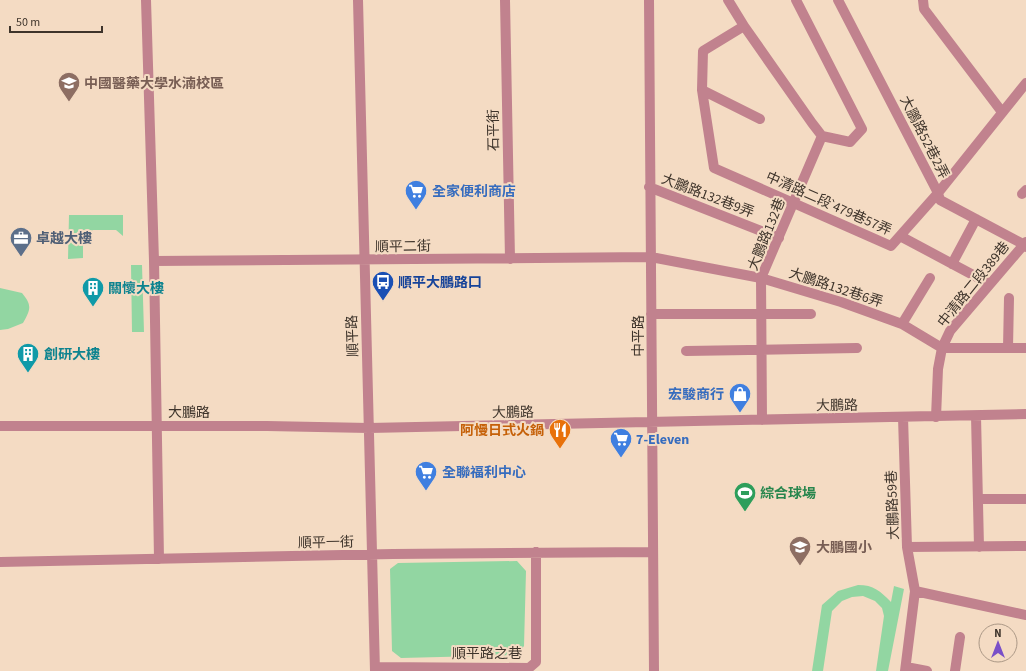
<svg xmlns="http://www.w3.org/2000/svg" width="1026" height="671" viewBox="0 0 1026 671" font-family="'Source Sans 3','Noto Sans TC',sans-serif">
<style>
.green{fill:#92d6a2}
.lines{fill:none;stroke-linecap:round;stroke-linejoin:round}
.minor{stroke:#c1828e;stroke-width:10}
.labels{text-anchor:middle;stroke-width:4;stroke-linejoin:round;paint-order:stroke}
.education-label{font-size:14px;font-weight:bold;fill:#785e54;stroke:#f4dbc3;text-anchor:start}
.street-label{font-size:14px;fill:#3e342b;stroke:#f4dbc3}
.shop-label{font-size:14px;font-weight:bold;fill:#366cbe;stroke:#f4dbc3;text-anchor:start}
.service-label{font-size:14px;font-weight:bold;fill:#4e5e75;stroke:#f4dbc3;text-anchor:start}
.transit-label{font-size:14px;font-weight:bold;fill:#164399;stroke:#f4dbc3;text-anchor:start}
.culture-label{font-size:14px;font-weight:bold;fill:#0d838f;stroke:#f4dbc3;text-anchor:start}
.food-label{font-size:14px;font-weight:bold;fill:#c56008;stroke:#f4dbc3;text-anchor:end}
.leisure-label{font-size:14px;font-weight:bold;fill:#27864d;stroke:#f4dbc3;text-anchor:start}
</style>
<rect width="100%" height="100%" fill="#f4dbc3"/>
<!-- green -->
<path class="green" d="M69,215H123V236L116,230H93L85,235L83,242V258L68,259Z
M131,265H142L144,332H132Z
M0,288L22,293C32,305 31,309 23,323L8,329L0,330Z
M517,561L526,571L524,646L517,655L401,658L392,651L390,569L398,563Z
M858,585C874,585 880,591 891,602L894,586L904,589L888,671H876L884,616L882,608L875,601L863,596L852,597L842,601L832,611L823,671H812L822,605L838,591Z"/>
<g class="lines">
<!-- minor -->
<path class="minor" d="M146,0L154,261L159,559
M358,0L375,671
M505,0L510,259
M649,0L654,671
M728,0L744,26L812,123L822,136
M796,0L862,129L850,142L822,136
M838,0L938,193L940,200L1023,244L1026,247
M923,0L924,9L1002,112
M744,26L703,51L702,90L714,168L891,246L938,193L1026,83
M702,90L760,119
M649,187L779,238
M1022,194L1026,190
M900,236L990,284
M154,261L651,257L761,278L841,302L902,324
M952,264L976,219
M930,278L902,324L942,348H1026
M651,314H811
M1008,348L1009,298
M686,351L857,348
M976,416L979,547
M903,417L907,547L915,591L905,671
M936,417L938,369L942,348L950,331L1026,242
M762,420L761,278L822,136
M0,426H267L369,428L1026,414
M978,499H1026
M907,547L1026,546
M0,562L393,554L653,552
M915,591L1026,615
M375,667L529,668L536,662V552
M906,667L927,671
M955,671L960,637"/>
</g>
<!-- icons -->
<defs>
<g id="university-pin" transform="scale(1.15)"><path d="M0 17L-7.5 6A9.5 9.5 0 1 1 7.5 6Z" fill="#8d6e63" stroke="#f4dbc3"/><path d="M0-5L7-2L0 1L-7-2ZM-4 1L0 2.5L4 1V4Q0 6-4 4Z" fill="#fff"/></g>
<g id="supermarket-pin" transform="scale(1.15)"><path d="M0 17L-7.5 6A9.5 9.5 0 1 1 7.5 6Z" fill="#3f7fe0" stroke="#f4dbc3"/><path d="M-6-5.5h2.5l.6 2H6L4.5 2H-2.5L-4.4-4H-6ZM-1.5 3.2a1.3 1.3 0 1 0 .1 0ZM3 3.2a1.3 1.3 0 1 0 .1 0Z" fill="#fff"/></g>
<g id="office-pin" transform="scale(1.15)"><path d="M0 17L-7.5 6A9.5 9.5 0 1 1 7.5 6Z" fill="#5c6f8a" stroke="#f4dbc3"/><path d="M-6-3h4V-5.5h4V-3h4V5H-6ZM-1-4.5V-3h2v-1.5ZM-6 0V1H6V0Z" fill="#fff"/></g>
<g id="bus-pin" transform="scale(1.15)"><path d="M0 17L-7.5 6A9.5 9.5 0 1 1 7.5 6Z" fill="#1a4fb4" stroke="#f4dbc3"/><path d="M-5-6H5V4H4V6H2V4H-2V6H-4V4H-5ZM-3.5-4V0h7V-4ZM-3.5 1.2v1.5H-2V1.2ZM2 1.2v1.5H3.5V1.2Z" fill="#fff"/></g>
<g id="building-pin" transform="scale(1.15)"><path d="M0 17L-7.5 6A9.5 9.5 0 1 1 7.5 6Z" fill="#0f9aa8" stroke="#f4dbc3"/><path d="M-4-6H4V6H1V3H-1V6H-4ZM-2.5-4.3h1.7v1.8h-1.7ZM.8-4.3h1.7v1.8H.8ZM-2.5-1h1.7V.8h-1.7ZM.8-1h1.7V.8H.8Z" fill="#fff"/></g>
<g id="shop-pin" transform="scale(1.15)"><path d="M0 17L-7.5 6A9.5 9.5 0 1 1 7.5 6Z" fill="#3f7fe0" stroke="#f4dbc3"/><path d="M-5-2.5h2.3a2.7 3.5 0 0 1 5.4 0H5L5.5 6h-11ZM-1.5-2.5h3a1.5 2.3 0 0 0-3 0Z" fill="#fff"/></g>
<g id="restaurant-pin" transform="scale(1.15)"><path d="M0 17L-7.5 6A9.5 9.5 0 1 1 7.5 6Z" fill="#e8710a" stroke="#f4dbc3"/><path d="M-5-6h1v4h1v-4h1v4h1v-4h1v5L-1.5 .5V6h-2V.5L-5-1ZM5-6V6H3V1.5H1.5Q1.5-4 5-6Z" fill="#fff"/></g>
<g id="stadium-pin" transform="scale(1.15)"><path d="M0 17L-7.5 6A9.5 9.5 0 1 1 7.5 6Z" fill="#2e9e5b" stroke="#f4dbc3"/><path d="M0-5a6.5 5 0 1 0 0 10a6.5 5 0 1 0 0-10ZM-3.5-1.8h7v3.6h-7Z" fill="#fff"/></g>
<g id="school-pin" transform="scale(1.15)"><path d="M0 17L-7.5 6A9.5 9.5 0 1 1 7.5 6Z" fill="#8d6e63" stroke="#f4dbc3"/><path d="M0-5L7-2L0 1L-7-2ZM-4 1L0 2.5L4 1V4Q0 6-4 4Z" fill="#fff"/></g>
</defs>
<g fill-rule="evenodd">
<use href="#university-pin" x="69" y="83"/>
<use href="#supermarket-pin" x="416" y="191"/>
<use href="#office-pin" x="21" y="238"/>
<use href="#bus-pin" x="383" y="282"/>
<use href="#building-pin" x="93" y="288"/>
<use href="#building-pin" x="28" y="354"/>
<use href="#shop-pin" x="740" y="394"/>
<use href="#restaurant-pin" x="560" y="430"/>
<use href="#supermarket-pin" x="621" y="439"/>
<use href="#supermarket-pin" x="426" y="472"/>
<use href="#stadium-pin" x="745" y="493"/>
<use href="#school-pin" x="800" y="547"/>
</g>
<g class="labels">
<!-- education labels -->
<g class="education-label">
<text x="84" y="88">中國醫藥大學水湳校區</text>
<text x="816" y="552">大鵬國小</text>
</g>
<!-- street labels -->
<g class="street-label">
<text transform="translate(493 130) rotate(-91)" y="5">石平街</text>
<text transform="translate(925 137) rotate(63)" y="5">大鵬路52巷2弄</text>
<text transform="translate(708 195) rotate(21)" y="5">大鵬路132巷9弄</text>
<text transform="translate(829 203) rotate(24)" y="5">中清路二段ˋ479巷57弄</text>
<text transform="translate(766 234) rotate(-68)" y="5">大鵬路132巷</text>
<text transform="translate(403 246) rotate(-1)" y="5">順平二街</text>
<text transform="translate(973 284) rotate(-51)" y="5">中清路二段389巷</text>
<text transform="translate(836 287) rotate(18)" y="5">大鵬路132巷6弄</text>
<text transform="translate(352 336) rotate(-92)" y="5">順平路</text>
<text transform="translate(638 336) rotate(-90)" y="5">中平路</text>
<text transform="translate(837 405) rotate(-1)" y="5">大鵬路</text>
<text x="189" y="417">大鵬路</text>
<text transform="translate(513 412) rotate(-1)" y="5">大鵬路</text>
<text transform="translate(892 505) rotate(-92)" y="5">大鵬路59巷</text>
<text transform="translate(326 542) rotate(-1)" y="5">順平一街</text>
<text x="487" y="658">順平路之巷</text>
</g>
<!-- shop labels -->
<g class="shop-label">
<text x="432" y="196">全家便利商店</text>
<text x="724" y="399" text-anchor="end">宏駿商行</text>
<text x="636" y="444">7-Eleven</text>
<text x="442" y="477">全聯福利中心</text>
</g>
<!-- service labels -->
<g class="service-label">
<text x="36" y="243">卓越大樓</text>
</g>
<!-- transit labels -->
<g class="transit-label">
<text x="398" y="287">順平大鵬路口</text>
</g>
<!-- culture labels -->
<g class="culture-label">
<text x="108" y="293">關懷大樓</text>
<text x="44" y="359">創研大樓</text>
</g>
<!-- food labels -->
<g class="food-label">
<text x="544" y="435">阿慢日式火鍋</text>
</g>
<!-- leisure labels -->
<g class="leisure-label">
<text x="760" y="498">綜合球場</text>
</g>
</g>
<!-- north arrow -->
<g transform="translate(998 643)"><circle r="19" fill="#f4dbc3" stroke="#ab9886"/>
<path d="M0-3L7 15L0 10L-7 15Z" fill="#7a4fc8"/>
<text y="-6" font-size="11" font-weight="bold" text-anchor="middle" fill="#3e342b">N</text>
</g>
<!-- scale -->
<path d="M10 26v6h92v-6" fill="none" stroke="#3e342b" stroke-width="2"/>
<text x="16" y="26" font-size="12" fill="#3e342b" stroke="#f4dbc3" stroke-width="3" paint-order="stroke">50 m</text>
</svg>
